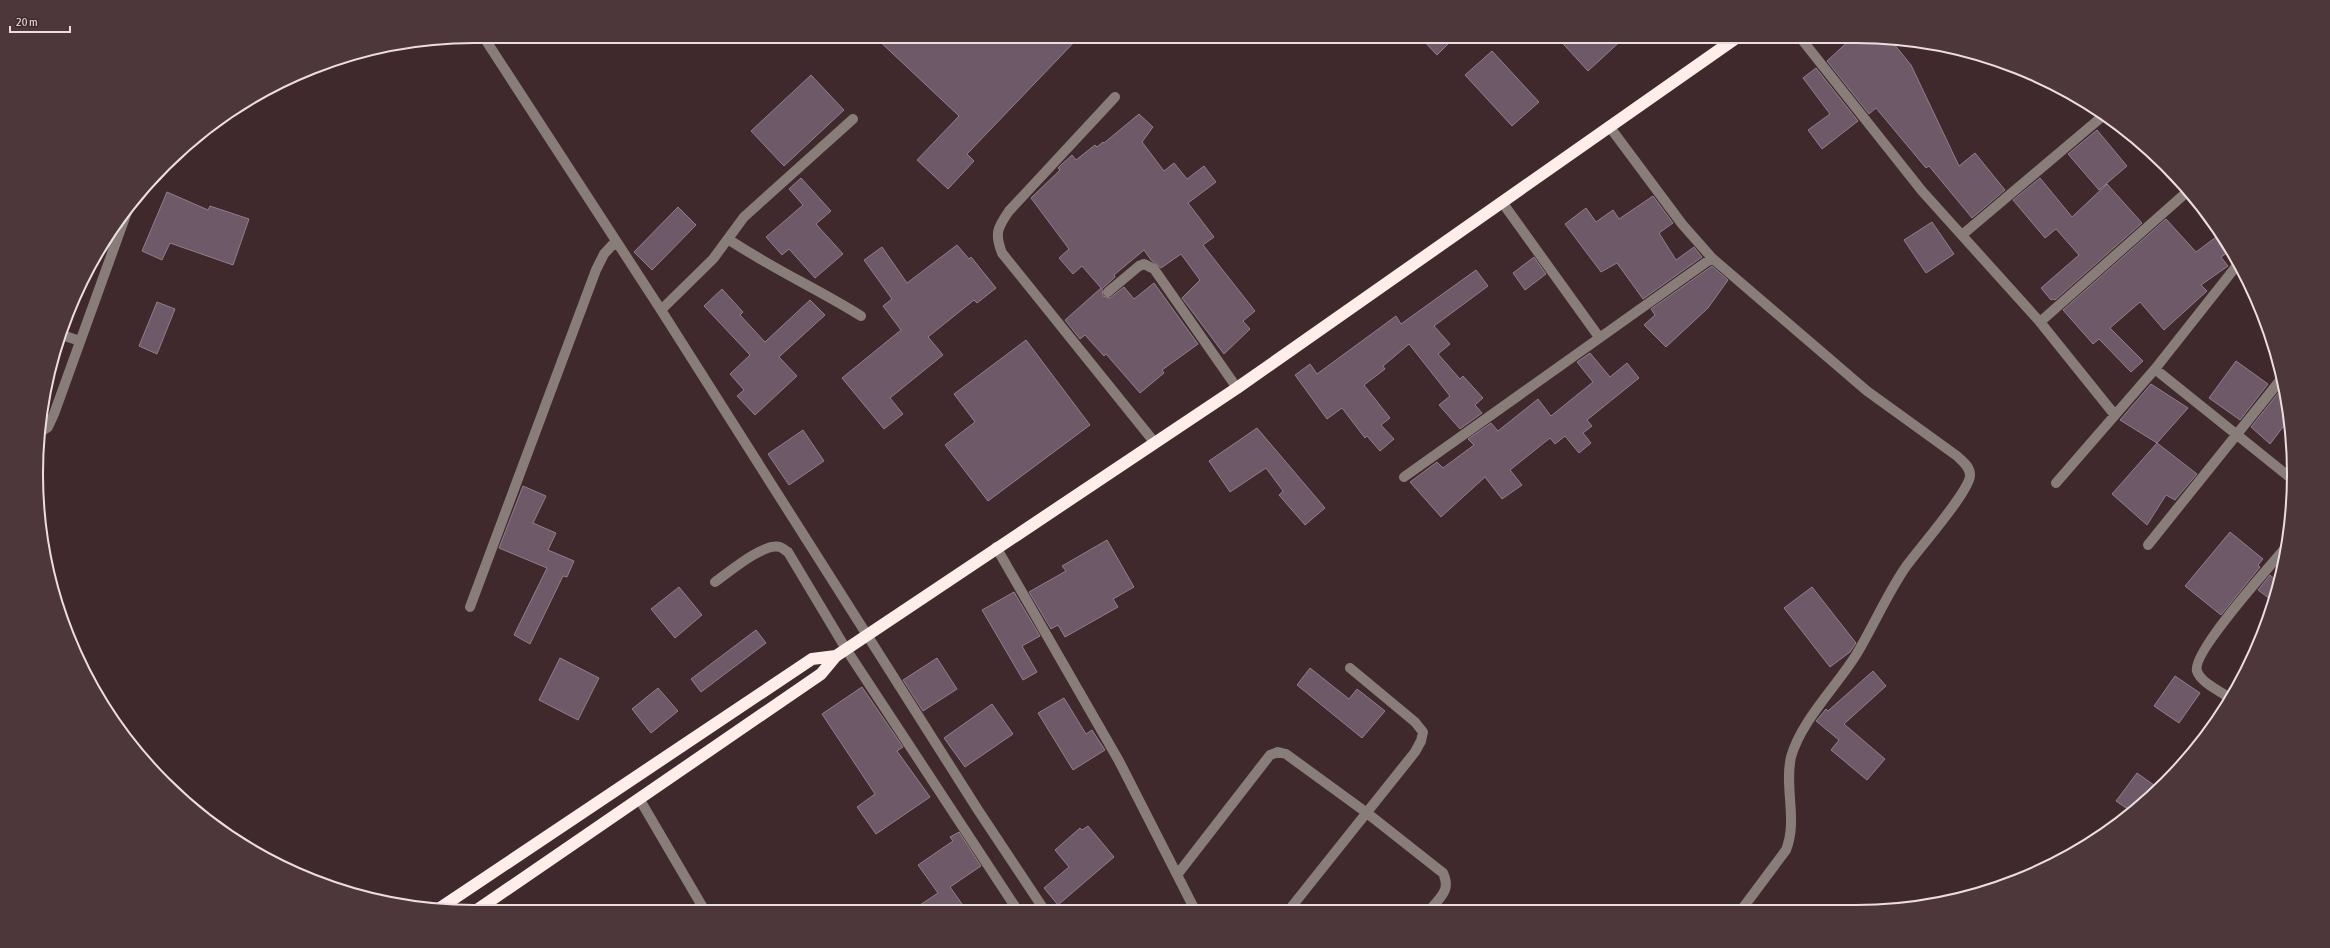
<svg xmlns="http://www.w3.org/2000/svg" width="2330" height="948" viewBox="0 0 2330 948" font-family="'Asap Condensed',sans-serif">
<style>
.building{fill:#6d5967;stroke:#927d8b}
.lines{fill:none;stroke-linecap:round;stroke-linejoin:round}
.minor{stroke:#897d7a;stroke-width:10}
.highway{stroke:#feede8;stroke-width:12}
.rim{fill:none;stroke:#ecdddf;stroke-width:2}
</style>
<rect width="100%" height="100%" fill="#3f292d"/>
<!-- building -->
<path class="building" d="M874,36H1080L967,154L974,161L948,189L917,160L959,116Z
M1419,36H1456L1437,55Z
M1556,36H1626L1588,71Z
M1854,36L1889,38L1911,65L1959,166L1975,153L2005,190L1972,218L1929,166L1926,168L1876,108L1869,114L1827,61Z
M1492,51L1539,102L1512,126L1465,75Z
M1816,68L1858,121L1822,149L1808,130L1830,114L1803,78Z
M811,75L844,110L784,166L751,131Z
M1139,114L1153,127L1142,142L1164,171L1174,163L1187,179L1204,166L1216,182L1188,203L1214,237L1203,245L1255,311L1243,321L1250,329L1224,354L1182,298L1200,280L1181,254L1161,268L1151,260L1144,250L1114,275L1115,277L1102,289L1103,296L1110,298L1124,287L1134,299L1154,283L1198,344L1162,370L1164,373L1140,393L1106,354L1104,356L1085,335L1080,339L1065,320L1101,288L1082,266L1073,274L1059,258L1069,249L1031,198L1060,170L1058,168L1061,165L1072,155L1076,160L1095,145L1097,147L1103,142L1104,143Z
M2097,130L2127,166L2099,190L2068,154Z
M801,178L831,211L816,224L843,254L815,278L789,249L782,255L766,237L803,205L789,189Z
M2040,178L2072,217L2107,184L2142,223L2055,300L2053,299L2051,300L2041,288L2079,255L2056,229L2045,238L2013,200Z
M167,192L208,210L210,206L249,219L233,265L170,243L162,260L142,251Z
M1653,196L1673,223L1659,233L1676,260L1694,247L1702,257L1643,299L1617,263L1601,272L1565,224L1586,208L1596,222L1613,210L1619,219Z
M678,207L696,225L652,270L634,252Z
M2166,219L2196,252L2216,237L2227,253L2221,257L2228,266L2201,285L2207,291L2164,330L2140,302L2110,328L2143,361L2131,372L2099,339L2093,344L2063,310Z
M1932,222L1954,254L1926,273L1904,240Z
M957,245L969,259L971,257L996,288L977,303L974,300L928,337L943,355L890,398L903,414L884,429L842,378L901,330L883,306L892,299L864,260L882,247L907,283Z
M1534,257L1546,274L1525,290L1513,273Z
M1712,266L1728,280L1708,308L1666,347L1644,325L1655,315L1651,309Z
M1476,270L1488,286L1434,326L1450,344L1438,354L1460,379L1463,376L1483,398L1475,405L1482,413L1460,429L1439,405L1450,396L1409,344L1383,366L1385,369L1364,385L1390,418L1381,425L1394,439L1380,451L1367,436L1365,438L1342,408L1327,419L1295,375L1310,364L1317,374L1396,316L1401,324Z
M722,289L743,312L740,315L765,342L810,300L825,315L779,357L797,376L755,415L737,396L744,390L730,374L750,355L704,306Z
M157,302L175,309L157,354L139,346Z
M1026,340L1090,425L988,501L945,445L975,422L954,394Z
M1590,353L1610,377L1627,363L1639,378L1587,420L1592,426L1583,433L1591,443L1579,453L1565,436L1555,444L1550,438L1510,470L1522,485L1502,499L1485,477L1441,517L1410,482L1437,462L1443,468L1474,445L1468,439L1491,423L1498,431L1538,399L1551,416L1593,382L1577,362Z
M2236,361L2268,384L2240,420L2209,398Z
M2151,384L2188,408L2157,443L2120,420Z
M2279,392L2285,397L2289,419L2270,444L2251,427Z
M1257,428L1325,508L1305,525L1279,495L1283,491L1266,468L1230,492L1209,461Z
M803,430L824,461L789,485L768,454Z
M2157,443L2197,474L2175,500L2166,495L2147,525L2112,494Z
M523,486L546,496L533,523L556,533L548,550L574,561L567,577L563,576L530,644L514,635L547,568L499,548Z
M2230,532L2263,559L2258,565L2260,567L2221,615L2185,586Z
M1107,540L1134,587L1113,599L1118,607L1065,637L1058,625L1051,629L1029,592L1066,571L1062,566Z
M2270,575L2278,582L2274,602L2258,590Z
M679,587L702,615L675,638L651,609Z
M1812,587L1856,643L1850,652L1830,667L1784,608Z
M1014,592L1040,636L1022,646L1037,672L1023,680L982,610Z
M756,630L766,643L701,692L691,679Z
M560,658L599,678L578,720L539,700Z
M937,658L957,689L923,711L903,680Z
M1310,668L1349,699L1357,689L1385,711L1362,738L1297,685Z
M1873,671L1886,686L1844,724L1885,759L1867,780L1831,750L1839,740L1816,721L1826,709L1828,711Z
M2175,676L2200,693L2179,723L2154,706Z
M862,687L903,747L897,751L930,797L876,834L857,807L875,794L822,714Z
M658,688L678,711L651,733L632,709Z
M1064,698L1086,734L1092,730L1105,750L1073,770L1038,713Z
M992,704L1013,734L965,767L944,738Z
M2137,773L2158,788L2145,803L2132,812L2116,801Z
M1088,826L1114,857L1058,905L1044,888L1069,867L1055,850L1080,828L1082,830Z
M959,832L981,866L950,887L962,904L952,911H911L938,893L918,865L953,841L950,837Z"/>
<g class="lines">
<!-- minor -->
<path class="minor" d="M483,36L661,310L978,810L1045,911
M1799,36L1922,191L2040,322L2114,414
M1115,97L1009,211C998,227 994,233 1002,253L1155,443
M1609,126L1682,224L1712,258L1867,391L1957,456C1962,461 1970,466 1970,475C1971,490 1916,552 1905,568C1886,596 1873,627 1856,655C1836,687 1801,721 1791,757C1784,788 1798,820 1786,850L1742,909
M1502,202L1599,337
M1962,235L2104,115
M728,239C771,268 818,289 861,316
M1108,292L1139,266L1144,264L1154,269L1237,388
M661,310L713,259L744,217L853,119
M2040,322L2188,191
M59,334L80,341
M2155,369L2292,479
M39,433L48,427L54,414L128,209
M1404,477L1712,258
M2056,483L2155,369L2238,264
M2148,545L2282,378
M996,547L1119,761L1195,910
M715,582C728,573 764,542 780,547C783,548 786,551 788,552L846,649L1018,911
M470,607L596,270L604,254L616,241
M2230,698C2220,691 2201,683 2197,671C2191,653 2272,564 2287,546
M640,800L705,911
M1177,875L1270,755L1278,752L1286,754L1367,813L1443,873C1451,890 1441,896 1431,909
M1289,910L1415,752L1421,741L1423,732L1415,722L1350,668"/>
<!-- highway -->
<path class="highway" d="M437,910L812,659L836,656
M474,912L821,674L836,656L1237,388L1739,36"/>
</g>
<!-- crop -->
<path d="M0 0H2330V948H0ZM474 43H1856A431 431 0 0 1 2287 474V474A431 431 0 0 1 1856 905H474A431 431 0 0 1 43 474V474A431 431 0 0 1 474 43Z" fill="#4d373b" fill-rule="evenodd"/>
<path class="rim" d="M474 43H1856A431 431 0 0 1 2287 474V474A431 431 0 0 1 1856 905H474A431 431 0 0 1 43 474V474A431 431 0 0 1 474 43Z"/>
<!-- scale -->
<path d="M10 26v6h60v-6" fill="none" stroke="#ecdddf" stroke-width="2"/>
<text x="16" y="26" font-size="12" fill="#ecdddf" stroke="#3f292d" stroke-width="3" paint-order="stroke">20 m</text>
</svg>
